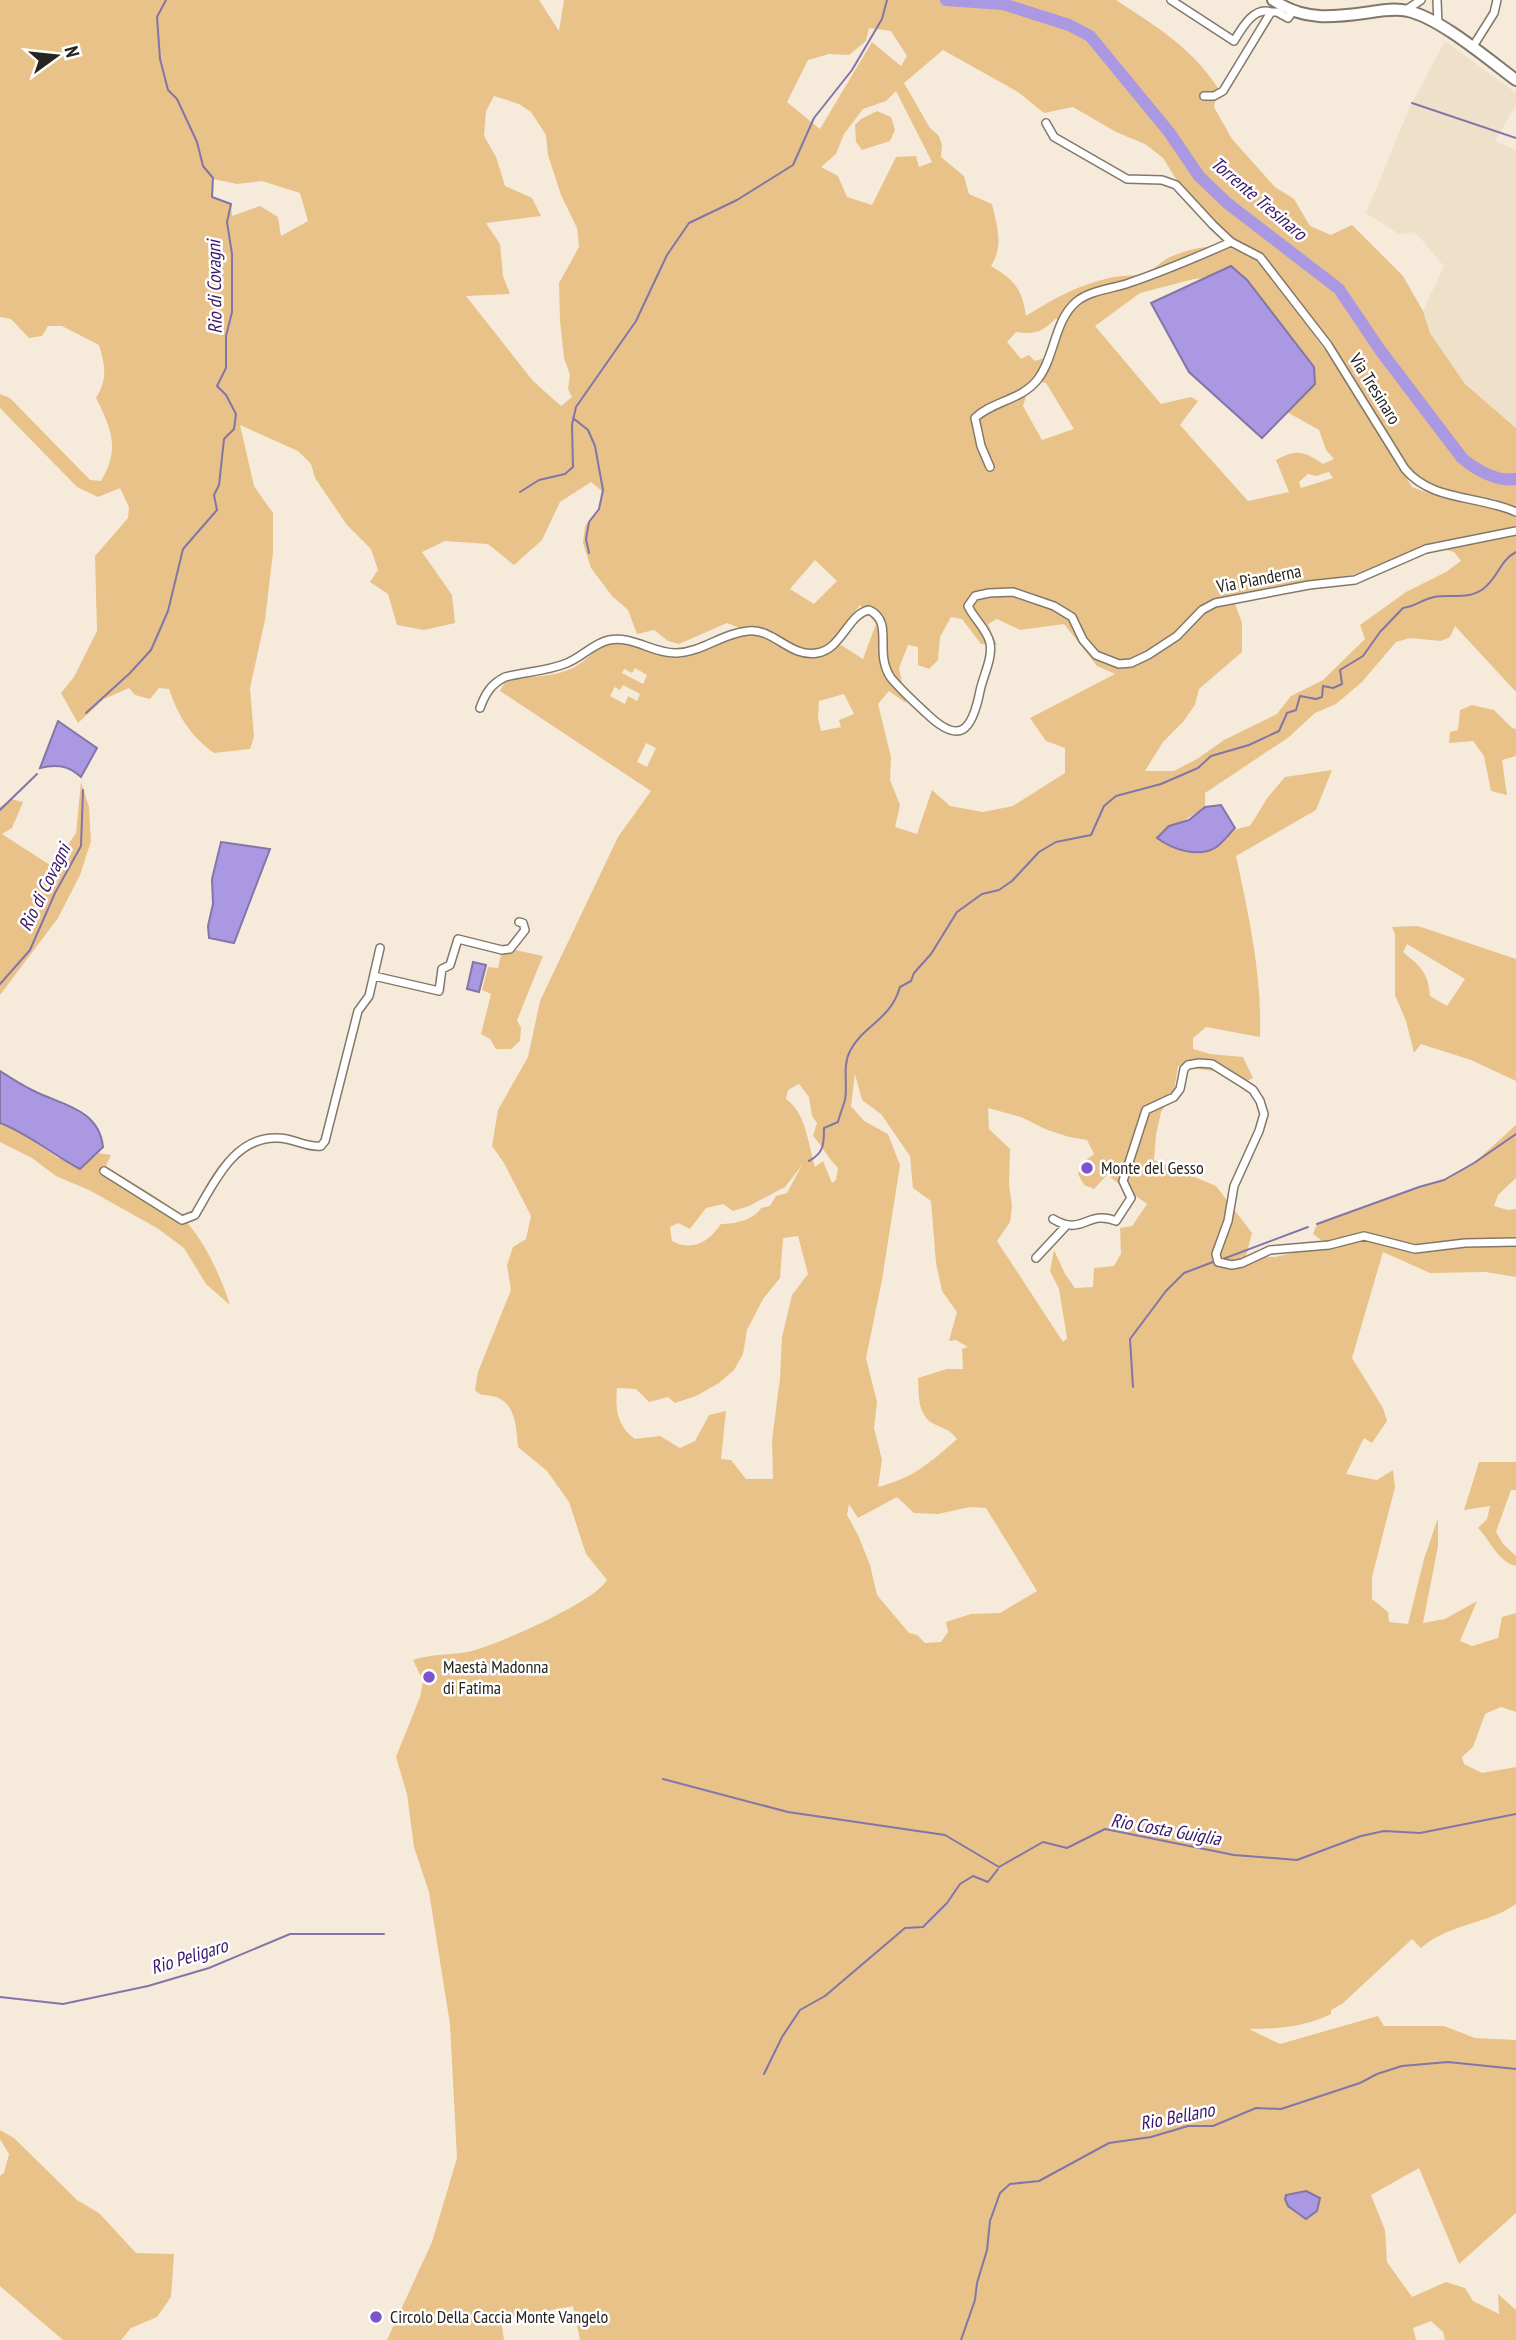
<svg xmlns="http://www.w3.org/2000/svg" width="1516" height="2340" viewBox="0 0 1516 2340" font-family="'PT Sans Narrow',sans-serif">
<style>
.built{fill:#efe0c9}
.green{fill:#e8c289;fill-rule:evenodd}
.water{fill:#aa98e2;stroke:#8375a7;stroke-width:2}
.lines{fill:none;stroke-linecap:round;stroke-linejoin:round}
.stream{stroke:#8375a7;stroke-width:2}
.river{stroke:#aa98e2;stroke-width:12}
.street-casing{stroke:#82786a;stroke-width:10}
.secondary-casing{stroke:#82786a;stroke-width:14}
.street{stroke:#fff;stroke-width:7}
.secondary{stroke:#fff;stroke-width:10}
.poi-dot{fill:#7c55ce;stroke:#fff;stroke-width:2.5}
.labels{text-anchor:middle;stroke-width:5;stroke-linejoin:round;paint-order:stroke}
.street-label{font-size:18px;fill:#28241e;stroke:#fff}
.poi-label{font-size:18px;fill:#28241e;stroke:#fff;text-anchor:start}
.water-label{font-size:19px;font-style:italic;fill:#38176c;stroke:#fff}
</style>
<rect width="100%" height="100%" fill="#f6ebdb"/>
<!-- built -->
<path class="built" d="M1445,41L1516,93V105L1495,141L1516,150V428L1465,384L1430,333L1423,311L1444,266L1415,232L1399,234L1366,213L1409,109Z"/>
<!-- green -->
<path class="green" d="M0,0H539L559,31L564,0H1116C1158,28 1189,45 1218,88L1214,107L1232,139L1275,187L1294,199L1310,226L1331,235L1352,225L1403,276L1423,311L1430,333L1465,384L1516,428V508L1495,499L1429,486L1413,476L1332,345L1267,259L1231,238L1181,187L1163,158L1145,144L1116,132L1073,107L1044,113L1018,92L943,50L904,83L930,128L939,136L942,145L941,157L964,176L969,194L992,204C997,226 1004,246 991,266C1014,280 1022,288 1026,316C1052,299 1079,285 1109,278C1121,275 1136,277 1147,272C1155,269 1161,261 1170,257C1205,242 1236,241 1265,267L1337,367L1412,487C1445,502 1483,500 1516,516V692L1455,626L1450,637L1441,641L1410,638L1396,642L1362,682L1336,704L1315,713L1289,737L1205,793V807C1189,820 1171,824 1157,838C1171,849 1196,857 1214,848C1231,840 1223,830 1250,826L1268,797L1285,777L1332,770L1316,810L1236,856C1249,916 1262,975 1260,1037L1206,1027L1193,1038V1049L1210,1054L1243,1057L1253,1078L1244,1082L1213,1071L1178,1066L1174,1091L1161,1112L1156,1135L1154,1160L1216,1186L1252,1233L1246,1256L1275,1257L1328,1245L1313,1234L1317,1224L1419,1187L1444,1180L1474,1163L1516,1125V1178L1498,1195L1494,1206L1508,1210L1516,1209V1277L1486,1272L1430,1273L1383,1252L1352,1358L1383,1408L1387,1421L1372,1443L1364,1438L1346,1474L1377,1480L1393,1470L1395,1487L1372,1577V1599L1388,1612L1389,1622L1408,1624L1424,1559L1438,1518V1546L1423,1623L1445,1619L1477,1601L1460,1641L1472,1646L1498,1638L1502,1617L1516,1613V1712L1501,1707L1485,1714L1473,1747L1462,1757L1464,1764L1482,1773L1516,1767V1904C1486,1925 1450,1923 1421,1948L1412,1939L1342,2004L1331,2010V2014C1305,2027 1277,2029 1249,2029L1280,2044L1378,2016L1384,2026H1444L1475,2038L1516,2040V2213L1459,2264L1419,2168L1371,2195L1385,2230L1387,2262L1412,2297L1446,2282L1465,2288L1473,2301L1499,2314L1498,2294L1516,2310V2340H1445L1443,2332L1431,2321L1413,2328L1416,2340H580L573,2306L501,2320L504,2340H387L432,2242L457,2158L450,2024L429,1892L414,1847L407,1794L396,1757L420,1697L423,1681L413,1660C431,1654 449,1655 467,1652C493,1647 595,1602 607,1580L586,1554L569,1502L547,1471L518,1447C516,1429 517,1405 496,1397C487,1394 481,1397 475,1390L478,1372L511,1290L507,1265L513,1247L526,1239L531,1216L504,1163L492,1146L498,1110L528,1057L540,1001L618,837L651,791L500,691L505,682C525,676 548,678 568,670C586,664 599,641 618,642C638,642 657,660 680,658C705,655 727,635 752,635C789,636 794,677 841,645L863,659L876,624L860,605L837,634L833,644L807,654L727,623L679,644L668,641L654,630L637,634L628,610L612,596L591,568L583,543L585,526L599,509L602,491L591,482L560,502L542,540L514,565L488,544L445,541L422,552L452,595L455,623L424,630L397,625L388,594L370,582L378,570L371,549L347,525L315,478L311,464L298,451L240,425L254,486L273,513V552L265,620L250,688L254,737L250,749L214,753C192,738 177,715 169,689L159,688L150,699L135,695L129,688L104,699L78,723L61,693L74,677L97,631L95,556L128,518L129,507L120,488L98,497L77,487L0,408V394L10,398L90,480L101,481C120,449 112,430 96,398C108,378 105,366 99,345L62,326H48L42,336L29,338L11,319L0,317ZM869,28L891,31L907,56L901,66L872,42L820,129L787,102L808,60L829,54L849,55L866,41ZM896,91L932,162L919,167L916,156L896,157L872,205L847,197L838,176L821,167L836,154L844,134L863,109L886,101ZM494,96L519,104L531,112L546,135L548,155L561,195L577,228L579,247L559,283L560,321L564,358L570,375L568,389L572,397L561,406L533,381L466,296L510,294L503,276L500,244L486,223L541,216L532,198L505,186L496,157L484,136L486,111ZM213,179L237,184L262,181L300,193L308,221L281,236L278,217L260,206L232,216L231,204L212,197ZM1232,266L1247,280L1313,367L1315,384L1287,412L1319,430L1326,450L1334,459L1323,464C1303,451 1297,449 1276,460L1289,492L1248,501L1180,425L1198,401L1191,397L1161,404L1095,326L1140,293L1194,279L1206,278ZM1055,319H1063L1050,356L1035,361L1029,355L1021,359L1007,342L1016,332C1034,335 1043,332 1055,319ZM1041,382L1046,383L1074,429L1042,440L1023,406L1027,393ZM1329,472L1333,478L1301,488L1299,482L1308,474L1316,476ZM1504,529L1507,537L1443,549L1454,552L1461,561L1446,572L1406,592L1360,625L1365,639L1323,680L1291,696L1277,714L1224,740L1197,759L1174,771H1145L1163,742L1183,722L1195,705L1199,689L1242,652V623L1232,595L1357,574L1426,545ZM815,560L837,581L814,604L790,589ZM951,617L962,619L981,644L997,645L988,624L997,619L1020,630L1064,624L1097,666L1115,674L1030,718L1046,741L1065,748V773L1013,806L983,812L950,806L932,790L917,834L895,827L900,805L890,780L891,757L878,704L889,691L906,703L899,668L908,645L918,647V665L929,669L938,660L940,637ZM635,668L647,675L643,684L622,673L624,669L632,673ZM623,685L640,694L637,701L628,696L625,704L610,696L615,687L620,690ZM844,694L854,714L839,720L841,727L821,731L818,718L819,701ZM646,743L656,748L647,767L637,762ZM855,1074L862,1100L881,1114L910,1156L913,1188L931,1201L936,1263L942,1291L957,1312L949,1341L956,1340L968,1347L962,1349L963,1369H947L918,1378C919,1395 917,1415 934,1424C945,1429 950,1430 957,1439C930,1463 913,1478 878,1487L882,1460L874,1428L877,1402L866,1358L882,1280L900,1165L888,1134L864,1121L851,1106ZM799,1084L809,1097L812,1116L817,1123L813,1136C822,1146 828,1158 838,1168L836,1180L832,1183L823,1161L815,1167C808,1145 807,1114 786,1099L788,1090ZM988,1108L1021,1117L1045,1129L1069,1137L1087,1140L1094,1154L1085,1161L1078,1174L1084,1185L1094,1189L1107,1175L1147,1204L1132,1226L1120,1228L1121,1254L1114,1266L1094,1268L1093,1287L1075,1288L1065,1274L1054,1250L1050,1271L1059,1289L1067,1338L1063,1342L997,1241L1010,1222L1012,1207L1009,1184L1010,1149L989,1129ZM802,1165L787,1193L776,1196L770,1206L761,1208C754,1220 735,1224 721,1224C709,1242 692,1252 672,1241L670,1227L678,1223L690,1229L706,1208L723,1204L733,1211L749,1206L785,1187ZM798,1236L808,1274L792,1295L782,1337L780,1378L772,1440L773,1479H746L731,1460L721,1459L726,1411L709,1415L695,1441L680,1448L660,1436L635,1439C617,1426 615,1409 617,1388L636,1389L649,1402L668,1397L675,1403L696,1396L719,1383L734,1370L743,1354L747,1330L763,1299L780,1278L783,1238ZM897,1497L914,1513L938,1514L970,1507L986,1508L1037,1591L1000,1613L971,1614L946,1622L948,1632L941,1642L925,1643L917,1635L909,1633L877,1595L870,1565L858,1535L847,1515L849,1504L858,1518ZM1306,2191L1320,2199L1317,2211L1286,2195Z
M877,111L891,117L895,130L890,141L862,150L856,142L855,125L861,119Z
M1472,705L1494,710L1512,728L1516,729V756L1502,760L1507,795L1491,791L1484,756L1473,741L1449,743L1450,732L1458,730L1460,710Z
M81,782L89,807L91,841L80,875L58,918L0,995V807L11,799L23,802L12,828L2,834L53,867L76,833Z
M1418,926L1516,959V1081L1471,1060L1421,1044L1414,1053L1406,1021L1395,995V934L1392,927ZM1407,944L1465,979L1447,1006L1430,996C1428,972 1421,967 1403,952Z
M510,949L543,956L517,1020L521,1028L520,1041L511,1049H496L490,1039L481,1034L491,994L482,990L488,967L498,968L502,950Z
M0,1123L17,1130L58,1158L96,1156L98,1153L111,1155L106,1166C127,1180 163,1199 179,1214C203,1237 220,1274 230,1305L206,1284L184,1248L157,1228L89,1190L56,1176L32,1158L0,1142Z
M1479,1462H1516V1490H1511L1496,1532L1503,1544L1516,1556V1566C1498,1562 1490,1540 1478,1528L1487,1519L1490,1506L1464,1510Z
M0,2130L14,2138L77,2200L99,2213L136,2253L174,2254L171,2297L157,2317L131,2328L121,2340H63L0,2286V2176L4,2173L9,2154L0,2139Z"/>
<!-- water -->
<path class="water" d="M1231,266L1247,280L1314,367L1315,384L1262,438L1189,372L1151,303Z
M58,721L97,748L81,777C68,765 56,764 40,768Z
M1221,805L1235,828C1229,834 1222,844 1215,848C1197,858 1172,849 1157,838L1169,826L1189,820L1205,807Z
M221,842L270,849L234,943L209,938L208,926L213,904L212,879Z
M473,962L486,965L479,992L467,989Z
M0,1071C11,1078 22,1085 34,1091C62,1105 99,1109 103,1147L80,1169C53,1155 29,1134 0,1123Z
M1306,2191L1320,2198L1317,2211L1306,2219L1288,2206L1285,2199L1286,2195Z"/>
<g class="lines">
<!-- stream -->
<path class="stream" d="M1003,4L1005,0
M1412,103L1516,138
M573,418L588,430L595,446L603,490L599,509L589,522L586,539L589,553
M520,492L539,480L565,474L573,467L572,425L576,407L636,321L667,255L689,223L737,200L793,165L814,118L852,70L882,19L887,0
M86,713L130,673L151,650L168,611L183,549L217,510L214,495L219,485L224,439L234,429L236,414L226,395L217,386L226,368V336L232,312V254L227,222L231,204L212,197L213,178L203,166L197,142L177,99L168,90L160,59L157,17L166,0
M0,810L37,774
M0,984L30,950L55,893L81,846L83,790
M809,1161C824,1153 824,1144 824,1128L838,1122C840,1114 843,1107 845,1100C848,1085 842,1066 850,1051C864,1024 890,1021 900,987L911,981L914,973L931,954L957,912L982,894L999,890L1012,881L1039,852L1056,842L1091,835L1104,806L1116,796L1161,784L1198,768L1211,756L1249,745L1279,731L1287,713L1296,710L1300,696L1316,699L1322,697L1323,686L1333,688L1342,684L1340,670L1363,656L1380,632L1403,608C1415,607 1423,599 1434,597C1451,594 1468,600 1483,589C1499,577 1499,561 1516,552
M1317,1224L1419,1187L1444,1180L1474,1163L1516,1134
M1223,1259L1308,1227
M1133,1387L1130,1339L1166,1291L1184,1273L1213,1262
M663,1779L788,1812L945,1835L999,1867L1043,1842L1067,1848L1105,1829L1234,1855L1297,1860L1361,1836L1384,1831L1420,1833L1516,1814
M0,1997L63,2004L148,1986L209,1968L290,1934H384
M764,2074L782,2037L800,2010L825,1996L905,1928L923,1927L947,1903L960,1884L973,1876L988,1882L998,1869
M961,2340L975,2300L977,2283L987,2250L990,2221L1000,2193L1010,2184L1039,2181L1109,2143L1151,2137L1188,2126H1213L1256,2108L1281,2109L1360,2083L1377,2074L1402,2066L1448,2062L1516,2069"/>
<!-- river -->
<path class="river" d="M946,0L1003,4L1069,25L1090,36L1169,132L1199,176L1227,203L1339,289L1380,350L1462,458C1476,470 1497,482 1516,479"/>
<!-- street casing -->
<g class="street-casing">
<path id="street" d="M1171,0L1234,41C1242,28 1254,6 1271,12
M1437,0L1438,25
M1406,10L1421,0
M1472,48L1494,13L1497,0
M1204,96H1214L1223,91L1271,12H1277L1288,18L1293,11
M1046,123L1054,137L1127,179L1162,180L1176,185L1213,225L1231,242L1260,257L1328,345L1405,469C1432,502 1479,495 1516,512
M990,467L981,446L975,418C992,401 1021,401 1038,379C1055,357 1054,321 1076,302C1089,291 1110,289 1126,284C1162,272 1197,257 1231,242
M480,708C485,694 491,684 505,677C525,672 548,671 567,663C582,657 594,643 609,640C632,635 654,654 677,653C702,652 723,633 748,631C774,628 790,658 817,653C842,649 848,614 869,610C895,622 873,652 891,678C902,691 914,702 926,713C960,746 972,731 980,691C983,676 993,658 990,643C987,629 974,619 968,606L975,596L989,593L1013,592L1054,606L1072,617L1083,640L1096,655L1119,664L1131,663L1148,655L1177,636L1202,610L1215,603L1309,585L1355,580L1426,549L1516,531
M374,976L439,991L442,969L450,965L458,939L502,950L510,949L525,930L523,923L519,922
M104,1171L182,1220L195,1215C214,1183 234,1136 278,1138C293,1138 307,1148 321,1146L325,1141L358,1011L369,996L380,948
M1053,1219C1082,1237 1088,1209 1116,1221L1131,1198L1123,1181L1146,1110L1174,1097L1180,1089L1184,1069L1188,1065L1199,1063L1212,1064L1244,1084L1253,1090L1260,1101L1264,1114L1259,1131L1234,1186L1228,1221L1216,1254L1218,1262L1232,1265L1242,1263L1270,1250L1329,1245L1364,1236L1415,1249L1465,1243L1516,1242
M1036,1258L1065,1227"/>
</g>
<!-- secondary casing -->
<g class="secondary-casing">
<path id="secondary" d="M1273,0C1305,22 1335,17 1371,12C1383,10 1396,8 1408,11C1440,18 1489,60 1516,80"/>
</g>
<!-- street -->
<use href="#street" class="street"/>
<!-- secondary -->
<use href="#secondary" class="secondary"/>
</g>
<!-- markers -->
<g class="poi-dot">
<circle cx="1087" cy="1168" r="7"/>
<circle cx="429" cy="1677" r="7"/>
<circle cx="376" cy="2317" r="7"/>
</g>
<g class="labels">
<!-- street labels -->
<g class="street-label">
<text transform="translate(1375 389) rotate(58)" y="6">Via Tresinaro</text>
<text transform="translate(1259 579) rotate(-11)" y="6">Via Pianderna</text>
</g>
<!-- poi labels -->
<g class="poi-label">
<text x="1101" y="1174">Monte del Gesso</text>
<text x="443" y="1673">Maestà Madonna<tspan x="443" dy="21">di Fatima</tspan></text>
<text x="390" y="2323">Circolo Della Caccia Monte Vangelo</text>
</g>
<!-- water labels -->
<g class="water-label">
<text transform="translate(1259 198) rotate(40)" y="7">Torrente Tresinaro</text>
<text transform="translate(214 287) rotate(-91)" y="7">Rio di Covagni</text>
<text transform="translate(44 887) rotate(-64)" y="7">Rio di Covagni</text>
<text transform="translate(1166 1829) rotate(10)" y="7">Rio Costa Guiglia</text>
<text transform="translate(189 1956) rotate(-17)" y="7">Rio Peligaro</text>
<text transform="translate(1177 2116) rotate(-11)" y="7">Rio Bellano</text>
</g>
</g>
<!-- north arrow -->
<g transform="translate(56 56) rotate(75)" stroke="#ffffff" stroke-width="5" paint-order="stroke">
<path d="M0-5L12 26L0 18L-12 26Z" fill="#28241e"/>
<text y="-10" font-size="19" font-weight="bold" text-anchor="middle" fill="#28241e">N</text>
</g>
</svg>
